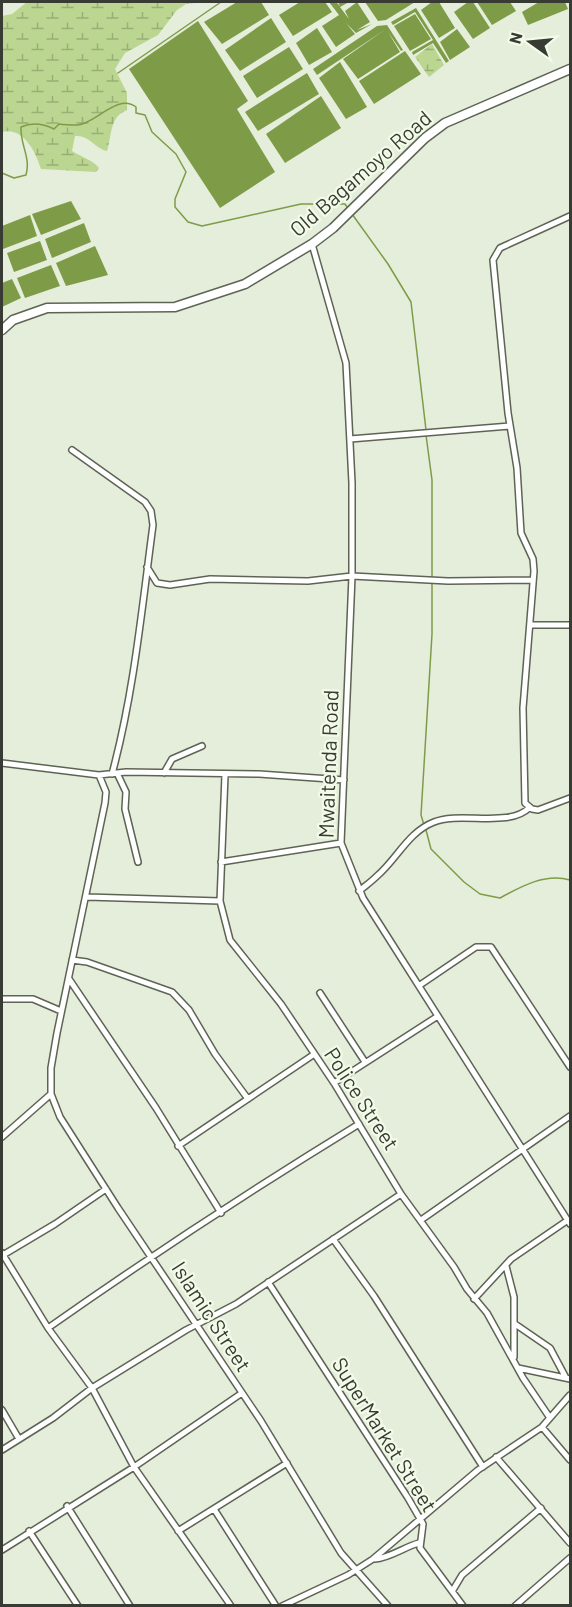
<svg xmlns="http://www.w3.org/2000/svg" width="572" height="1607" viewBox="0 0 572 1607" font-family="Barlow,sans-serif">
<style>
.wetland{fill:url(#wetland-marsh)}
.water{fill:#7e9c47}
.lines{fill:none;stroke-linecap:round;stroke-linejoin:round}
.stream{stroke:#7e9c47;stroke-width:1.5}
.street-casing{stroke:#5d6454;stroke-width:8}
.secondary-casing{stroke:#5d6454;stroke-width:11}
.street{stroke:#fff;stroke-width:5}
.secondary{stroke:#fff;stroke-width:8}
.labels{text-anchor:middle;stroke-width:4.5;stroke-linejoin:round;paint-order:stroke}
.street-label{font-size:21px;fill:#383b34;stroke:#f2fae8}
</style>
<defs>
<pattern id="wetland-marsh" width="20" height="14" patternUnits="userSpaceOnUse" patternTransform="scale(1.5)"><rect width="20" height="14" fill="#bbd690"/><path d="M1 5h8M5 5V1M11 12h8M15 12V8" fill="none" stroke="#99af76"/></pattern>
</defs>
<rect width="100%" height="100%" fill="#e5eddb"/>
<!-- wetland -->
<path class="wetland" d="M27,2H205L186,4L177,10L158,35L125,53L115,69L127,93V110C109,117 112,136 107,151C94,148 90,135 75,136L72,151C80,156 94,161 99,168L96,172L41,169C35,150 23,127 2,132V16L12,14Z
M432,44L444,65L429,77L415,57Z"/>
<!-- water -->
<path class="water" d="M237,2H261L269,15L222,44L204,22Z
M300,2H325L332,12L293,36L279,15Z
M329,2H336L340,6L338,2H349L340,7L349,19L345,11L357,2L370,22L357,30L372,24L356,33L346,23L355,34L336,47L322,26L339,15Z
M365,2H415L386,20L378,21Z
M432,2H439L455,28L439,38L421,10Z
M468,2H473L490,28L473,39L454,12Z
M477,2H510L516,11L492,25Z
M539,2H565L568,9L528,25L522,12Z
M416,8L449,61L446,63L433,43L413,55L412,52L433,40L415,12L393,25L391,22Z
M415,14L431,39L410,51L394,26Z
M271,18L286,42L240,71L225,50Z
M198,21L248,101L237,109L275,172L220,208L129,69Z
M387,25L403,50L401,51L388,32L400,52L358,79L343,59L386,29L317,75L313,69L377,26Z
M317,28L332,52L309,65L296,43Z
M457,29L470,47L450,60L440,42Z
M289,47L303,69L257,98L243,76Z
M405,51L421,74L374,104L359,81Z
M340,62L367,107L346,119L319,78Z
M307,73L319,94L258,131L245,112Z
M321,96L341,128L285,163L266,134Z
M71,201L81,219L41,235L32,214Z
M30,215L37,236L3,249L2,226Z
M84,223L91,242L52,258L45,239Z
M40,241L47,260L14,272L7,253Z
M95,246L108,275L66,286L56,263Z
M51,265L60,286L25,298L17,278Z
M12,279L21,298L2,307V283Z"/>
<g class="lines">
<!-- stream -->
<path class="stream" d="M118,73L221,2
M2,173L14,178L26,175C31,157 20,145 21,127C32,122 44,124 54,129L59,124C65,125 72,125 78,125C96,123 118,93 136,107V113L145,115L152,132L176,154L186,172L175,199V207L188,222L202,226L301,204H345L347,207
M352,214L388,264L411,302L426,430
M426,435L432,480V577
M424,825L421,815L432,634V582
M426,830L431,849L464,882L480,894L500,898C522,886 545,873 570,880"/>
<!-- street casing -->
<g class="street-casing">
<path id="street" d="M570,216L500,248L493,260L508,413L517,468L521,533L533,559L534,571L523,708L525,803L532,809L538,810L570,798
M312,244L346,363L352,483V576L341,843L363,898L570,1224
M350,439L510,426
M72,450L145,502L151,511L153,525C142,607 134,693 112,774
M147,567L157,583L170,585L210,579L308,581L352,576L448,581L533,580
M530,625H570
M2,763L99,775L106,792L105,803L57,1033L51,1068V1094L2,1137
M117,773L126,792L125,809L138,862
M164,773L172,759L202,746
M99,775L126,772L259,774L344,780
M225,775L220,901L230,940L281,1004L334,1083L401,1194L454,1267L467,1289L487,1313L523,1378L550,1418
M221,862L341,843
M359,891C365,886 371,882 377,876C397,859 408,832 434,822C459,811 509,828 529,808
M87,897L220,901
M72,960L87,962L172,992L189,1010L215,1054L248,1099
M69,979L156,1108L221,1213
M420,985L476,947H491L570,1067
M320,993L365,1062
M2,999H33L61,1011
M334,1083L438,1016
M51,1094L60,1117L118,1208L261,1421L341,1553L388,1606
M178,1146L313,1055
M421,1220L570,1116
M333,1239L374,1296L483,1467
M2,1253L48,1328L92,1388L134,1467L231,1606
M3,1255L55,1224L106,1189
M506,1266L514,1297V1357
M268,1282L408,1498L423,1524L420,1548L463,1606
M474,1299L511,1259L568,1220
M515,1324L550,1348L566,1378
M48,1328C149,1257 253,1189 359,1124
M518,1368L570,1379
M2,1410L19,1439
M542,1427L570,1460
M2,1450L53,1418L92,1388L186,1330L236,1304L401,1194
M496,1457L570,1543
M67,1506L130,1606
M214,1509L276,1606
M29,1531L78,1606
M178,1531L287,1463
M2,1550L134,1467L242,1393
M375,1559C390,1558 404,1547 419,1543
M453,1590L462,1575L541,1508
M282,1606L348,1575L373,1559L478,1470L542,1427L570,1395
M515,1606L570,1558"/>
</g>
<!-- secondary casing -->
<g class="secondary-casing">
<path id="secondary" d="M2,330L13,320L47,308L175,307L245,284L312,244L333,228L425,138L445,123L570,69"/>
</g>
<!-- street -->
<use href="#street" class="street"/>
<!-- secondary -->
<use href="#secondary" class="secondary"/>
</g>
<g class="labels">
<!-- street labels -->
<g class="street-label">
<text transform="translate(361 174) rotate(-41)" y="7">Old Bagamoyo Road</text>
<text transform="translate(329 764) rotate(-88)" y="7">Mwaitenda Road</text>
<text transform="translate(361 1099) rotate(57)" y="7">Police Street</text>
<text transform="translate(211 1317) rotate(57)" y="7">Islamic Street</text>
<text transform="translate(384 1435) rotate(58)" y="7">SuperMarket Street</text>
</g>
</g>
<!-- border -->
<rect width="572" height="1607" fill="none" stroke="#383b34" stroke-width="6"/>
<!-- north arrow -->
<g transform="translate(530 42) rotate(285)" stroke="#f2fae8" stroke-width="4.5" paint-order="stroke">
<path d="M0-4.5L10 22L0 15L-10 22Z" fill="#383b34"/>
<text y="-9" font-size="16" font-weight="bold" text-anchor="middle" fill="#383b34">N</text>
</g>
</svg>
